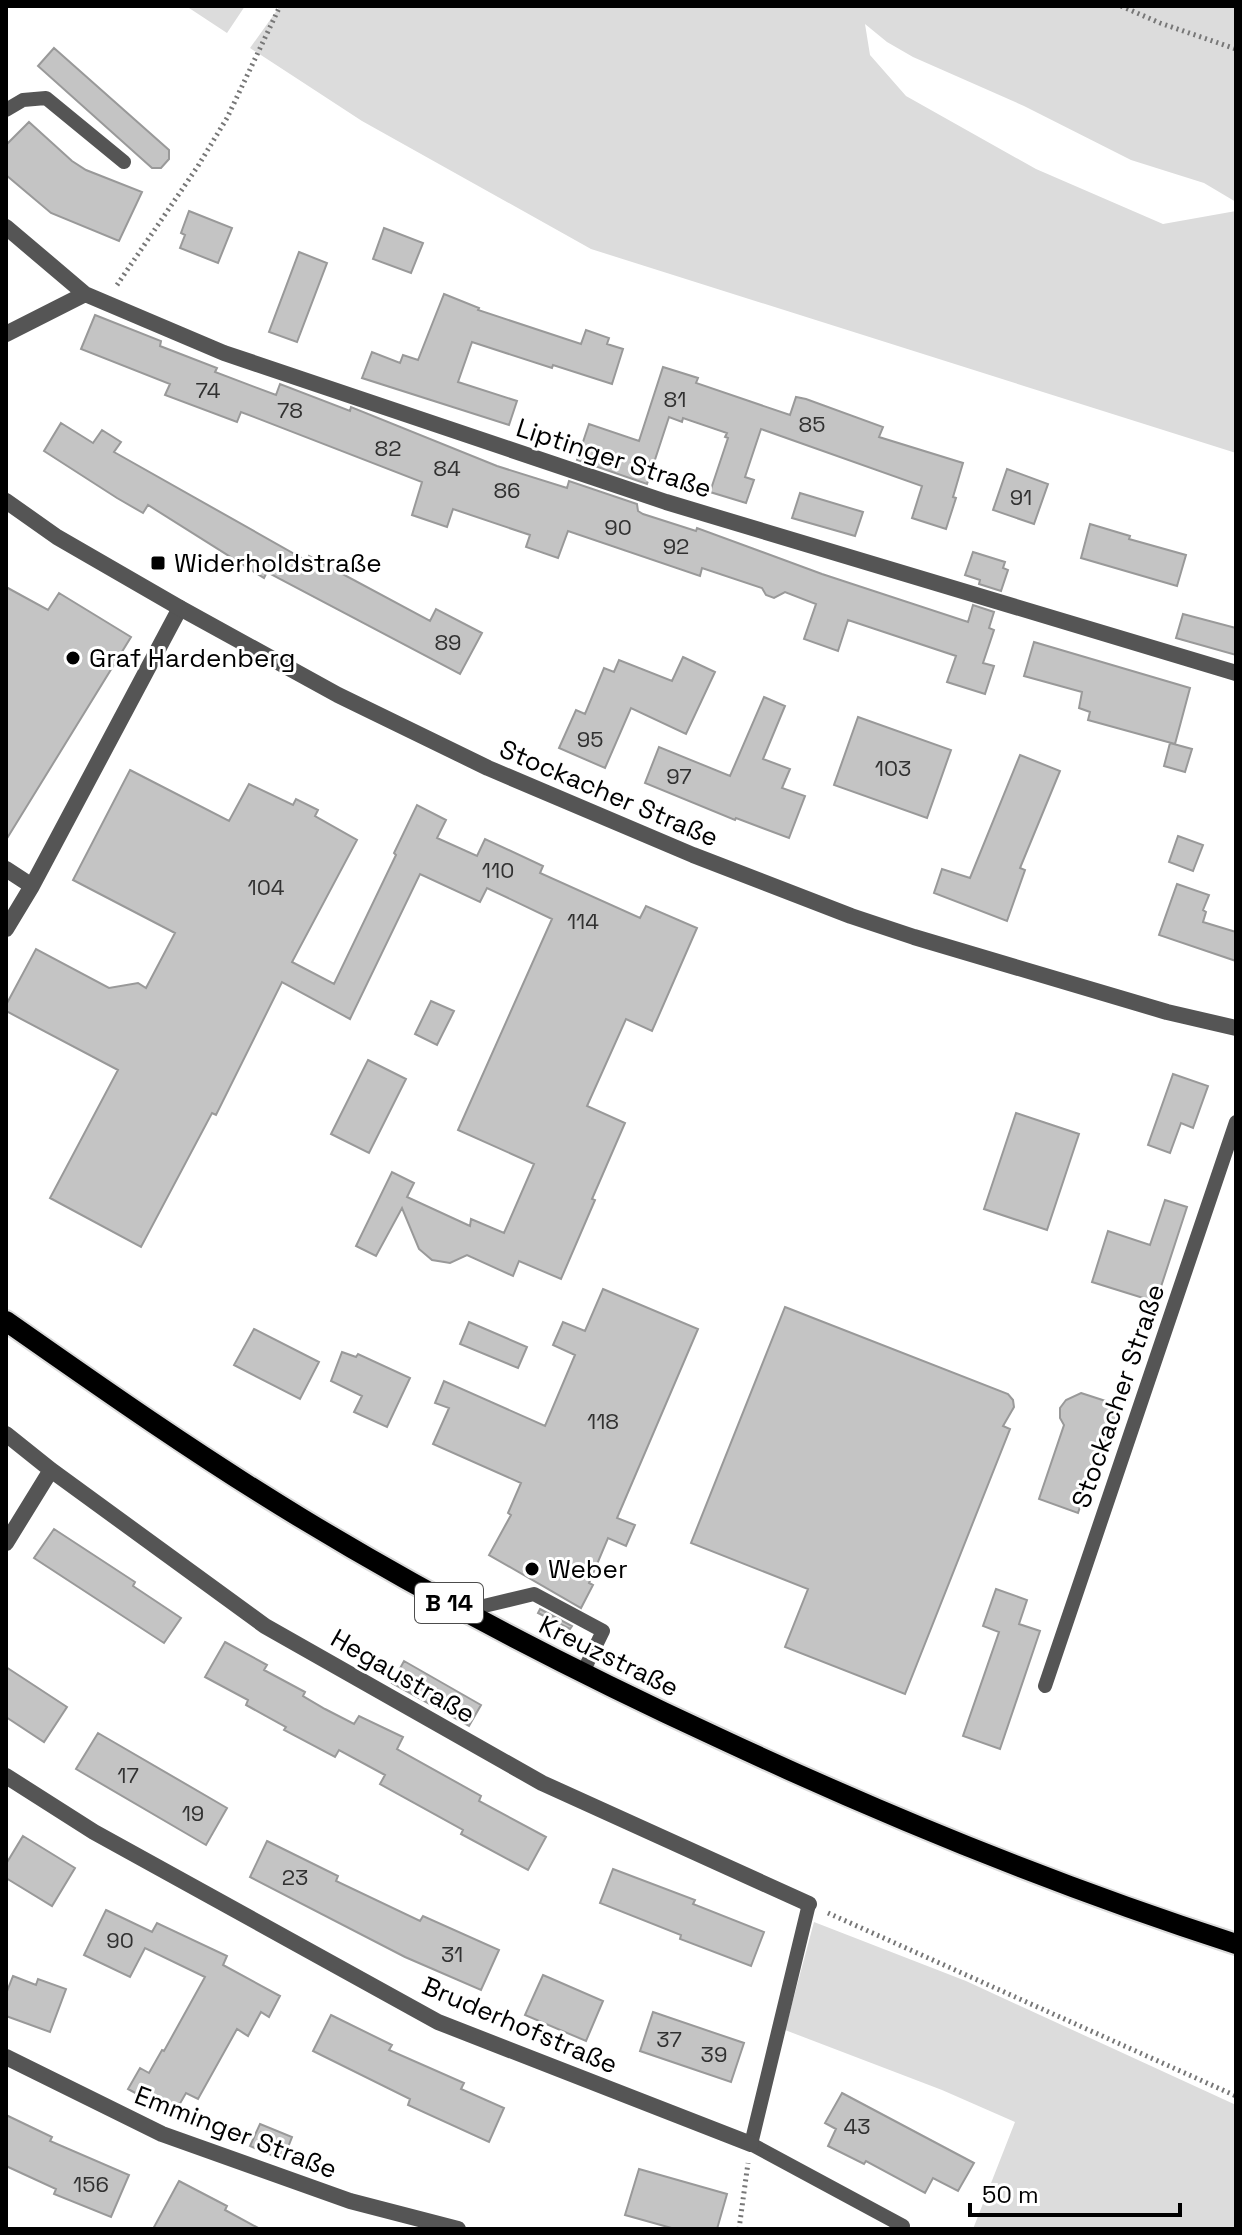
<svg xmlns="http://www.w3.org/2000/svg" width="1242" height="2235" viewBox="0 0 1242 2235" font-family="'Space Grotesk',sans-serif">
<style>
.green{fill:#dcdcdc}
.building{fill:#c4c4c4;stroke:#999;stroke-width:2}
.lines{fill:none;stroke-linecap:round;stroke-linejoin:round}
.primary-casing{stroke:#dbdbdb;stroke-width:24}
.path{stroke:#777;stroke-width:5;stroke-dasharray:2 4;stroke-linecap:butt}
.service{stroke:#555;stroke-width:14}
.minor{stroke:#555;stroke-width:16}
.tertiary{stroke:#555;stroke-width:16}
.primary{stroke:#000;stroke-width:20}
.poi-dot{fill:#000;stroke:#fff;stroke-width:3}
.labels{text-anchor:middle;stroke-width:6;stroke-linejoin:round;paint-order:stroke}
.number-label{font-size:22px;fill:#313131}
.shield{fill:#fff;stroke:#4c4c4c;stroke-width:2}
.shield-label{font-size:24px;font-weight:bold;fill:#000}
.street-label{font-size:26px;fill:#000;stroke:#fff}
.poi-label{font-size:26px;fill:#000;stroke:#fff;text-anchor:start}
</style>
<rect width="100%" height="100%" fill="#fff"/>
<!-- green -->
<path class="green" d="M186,6H245L227,33Z
M280,6H1236V202L1204,183L1131,160L1024,106L913,57L887,42L865,24L870,55L906,96L1036,169L1163,224L1236,211V453L591,249L362,121L250,48Z
M814,1922L966,1981L1236,2105V2229H973L1015,2122L942,2090L785,2030Z"/>
<!-- building -->
<path class="building" d="M54,48L169,150V159L161,168H152L38,66Z
M29,122L72,161L86,170L142,192L119,241L51,213L6,175V145Z
M189,211L232,228L218,263L180,248L185,235L181,233Z
M384,228L423,243L411,273L373,259Z
M299,252L327,263L297,342L269,332Z
M444,294L479,308L478,310L581,344L586,330L609,338L607,344L623,349L612,384L553,365L552,368L472,342L458,382L517,401L509,425L362,378L372,352L400,363L403,355L418,360Z
M95,315L161,341L160,346L217,368L215,372L276,395L280,384L350,411L351,407L497,466L567,488L569,481L637,504L638,511L643,514L696,531L697,528L822,574L968,622L973,605L994,612L989,628L994,630L983,663L994,666L985,694L947,682L956,656L848,620L838,651L804,639L816,604L785,592L774,598L766,595L762,588L702,568L700,576L568,531L558,558L526,547L530,535L453,509L447,527L412,515L422,482L241,412L237,422L165,395L170,384L81,349Z
M663,367L698,378L696,383L790,415L796,397L806,399L883,427L879,437L963,463L953,497L956,498L946,529L912,518L922,486L761,429L745,477L754,480L746,503L710,492L728,438L725,437L727,433L683,418L682,422L669,417L647,484L577,460L589,424L639,441Z
M61,423L93,443L102,430L121,442L114,452L307,561L309,556L430,621L436,609L482,633L460,674L267,572L264,578L148,505L143,513L117,498L44,451Z
M1007,469L1048,484L1034,524L993,510Z
M800,493L863,512L855,536L792,518Z
M1090,524L1130,536L1129,539L1186,555L1177,586L1081,558Z
M973,552L1005,562L1003,568L1008,570L1001,591L979,584L980,580L965,575Z
M6,587L48,610L59,593L131,637L6,840Z
M1183,614L1236,628V655L1176,638Z
M1034,642L1190,688L1175,744L1088,720L1090,712L1079,708L1082,692L1024,676Z
M683,657L715,672L686,734L631,708L605,768L559,748L576,710L585,714L604,668L614,672L619,660L672,681Z
M764,697L785,706L763,759L790,769L782,788L805,796L789,838L736,818L735,820L645,783L659,747L730,776Z
M858,717L951,750L927,818L834,785Z
M1170,743L1192,749L1185,772L1164,766Z
M1020,755L1060,771L1020,868L1025,870L1007,921L934,893L942,869L970,878Z
M130,770L229,821L249,784L293,805L296,799L318,810L315,816L357,840L292,962L334,984L396,855L394,853L417,805L446,820L437,838L477,856L485,839L543,866L540,873L640,918L646,906L697,928L652,1031L626,1019L587,1106L625,1123L592,1199L595,1200L561,1279L519,1261L513,1276L467,1255L450,1263L432,1260L419,1249L402,1208L376,1256L356,1246L392,1172L414,1183L407,1197L470,1226L471,1219L504,1233L534,1164L458,1130L552,919L487,888L480,902L420,874L350,1019L282,982L216,1115L212,1113L141,1247L50,1198L118,1070L6,1011V1005L36,949L109,988L138,983L146,988L175,933L73,880Z
M1178,836L1203,845L1193,871L1169,862Z
M1177,884L1209,895L1203,910L1206,912L1203,922L1236,932V961L1159,935Z
M431,1001L454,1011L437,1045L415,1034Z
M368,1060L406,1079L369,1153L331,1134Z
M1173,1074L1208,1086L1193,1128L1181,1123L1170,1153L1148,1145Z
M1016,1113L1079,1134L1047,1230L984,1209Z
M1165,1200L1187,1207L1156,1302L1092,1282L1108,1231L1150,1245Z
M603,1289L698,1329L617,1518L635,1525L626,1546L608,1538L589,1583L593,1585L581,1608L489,1555L511,1515L508,1513L521,1483L433,1444L449,1408L435,1403L444,1381L545,1426L575,1355L553,1345L563,1322L585,1331Z
M785,1307L1008,1394L1013,1400L1014,1407L1003,1426L1010,1429L905,1694L785,1647L808,1589L691,1543Z
M469,1322L527,1347L518,1368L460,1344Z
M254,1329L319,1362L300,1399L234,1365Z
M342,1352L356,1357L358,1354L410,1378L387,1427L354,1412L362,1396L331,1381Z
M1081,1393L1121,1406L1109,1446L1101,1443L1078,1513L1039,1499L1064,1425L1060,1418V1408L1066,1400Z
M54,1529L135,1582L133,1586L181,1618L164,1643L34,1558Z
M996,1589L1027,1600L1019,1624L1040,1631L1000,1749L963,1736L999,1632L983,1626Z
M540,1609L572,1626L570,1629L538,1613Z
M225,1642L267,1665L264,1670L305,1692L303,1696L325,1709L354,1724L359,1716L403,1737L397,1749L481,1796L479,1801L546,1837L528,1870L461,1834L463,1830L380,1784L385,1775L339,1750L335,1757L284,1730L286,1727L246,1705L248,1700L205,1677Z
M404,1661L481,1705L469,1726L392,1683Z
M6,1667L67,1707L44,1742L6,1717Z
M98,1733L227,1808L206,1845L76,1769Z
M23,1836L75,1868L52,1906L6,1878V1864Z
M267,1841L338,1876L336,1881L420,1921L423,1916L499,1950L481,1990L405,1957L250,1877Z
M613,1869L695,1900L693,1904L764,1932L751,1966L680,1939L681,1935L600,1903Z
M106,1910L152,1932L157,1923L227,1956L223,1965L280,1996L269,2017L261,2012L248,2036L237,2029L198,2099L186,2093L174,2114L128,2089L140,2068L149,2073L162,2050L164,2051L205,1977L145,1948L130,1977L84,1955Z
M543,1975L603,2001L586,2041L525,2015Z
M13,1976L36,1985L38,1979L66,1989L50,2032L6,2016V1994Z
M653,2012L744,2043L731,2082L640,2051Z
M331,2015L392,2045L389,2050L464,2083L461,2089L504,2108L489,2142L408,2105L410,2099L313,2051Z
M842,2093L974,2163L958,2191L933,2178L925,2193L866,2161L864,2164L828,2146L836,2129L825,2123Z
M6,2115L52,2137L50,2141L129,2175L111,2217L54,2194L56,2189L6,2166Z
M260,2124L292,2137L283,2160L250,2146Z
M639,2169L727,2194L717,2229H675L625,2215Z
M179,2181L227,2206L225,2210L260,2229H153Z"/>
<g class="lines">
<!-- primary casing -->
<g class="primary-casing">
<path id="primary" d="M6,1321C103,1389 200,1457 301,1518C436,1600 576,1672 719,1738C888,1817 1059,1887 1236,1944"/>
</g>
<!-- path -->
<path class="path" d="M1121,6L1160,23L1236,49
M117,285L198,166L227,118L280,6
M828,1913L1236,2096
M739,2229L748,2163"/>
<!-- service -->
<path class="service" d="M6,110L23,100L46,98L124,162
M463,1611L534,1594L603,1631L582,1674
M1045,1686L1236,1122
M809,1904L751,2144L903,2226"/>
<!-- minor -->
<path class="minor" d="M6,227L85,294L224,353L666,502L1236,673
M6,334L85,294
M6,869L32,886
M6,929L32,886L180,608
M6,1434L51,1470L265,1626L542,1783L809,1904
M6,1543L51,1470
M6,1776L94,1832L438,2022L751,2144
M6,2057L162,2134L350,2201L458,2229"/>
<!-- tertiary -->
<path class="tertiary" d="M6,501L57,537L180,608L338,695L488,768L693,855L851,916L914,937L1167,1012L1236,1028"/>
<!-- primary -->
<use href="#primary" class="primary"/>
</g>
<!-- markers -->
<g class="poi-dot">
<rect x="150" y="555" width="16" height="16" rx="4"/>
<circle cx="73" cy="658" r="8"/>
<circle cx="532" cy="1569" r="8"/>
</g>
<g class="labels">
<!-- number labels -->
<g class="number-label">
<text x="208" y="398">74</text>
<text x="675" y="407">81</text>
<text x="290" y="418">78</text>
<text x="812" y="432">85</text>
<text x="388" y="456">82</text>
<text x="447" y="476">84</text>
<text x="507" y="498">86</text>
<text x="1021" y="505">91</text>
<text x="618" y="535">90</text>
<text x="676" y="554">92</text>
<text x="448" y="650">89</text>
<text x="590" y="747">95</text>
<text x="893" y="776">103</text>
<text x="679" y="784">97</text>
<text x="498" y="878">110</text>
<text x="266" y="895">104</text>
<text x="583" y="929">114</text>
<text x="603" y="1429">118</text>
<text x="128" y="1783">17</text>
<text x="193" y="1821">19</text>
<text x="295" y="1885">23</text>
<text x="120" y="1948">90</text>
<text x="452" y="1962">31</text>
<text x="669" y="2047">37</text>
<text x="714" y="2062">39</text>
<text x="857" y="2134">43</text>
<text x="91" y="2192">156</text>
</g>
<!-- shield labels -->
<rect class="shield" x="415" y="1583" width="68" height="40" rx="6"/>
<g class="shield-label">
<text x="449" y="1611">B 14</text>
</g>
<!-- street labels -->
<g class="street-label">
<text transform="translate(614 458) rotate(18)" y="9">Liptinger Straße</text>
<text transform="translate(609 793) rotate(23)" y="9">Stockacher Straße</text>
<text transform="translate(1118 1396) rotate(-71)" y="9">Stockacher Straße</text>
<text transform="translate(609 1656) rotate(26)" y="9">Kreuzstraße</text>
<text transform="translate(403 1676) rotate(30)" y="9">Hegaustraße</text>
<text transform="translate(520 2025) rotate(23)" y="9">Bruderhofstraße</text>
<text transform="translate(236 2132) rotate(21)" y="9">Emminger Straße</text>
</g>
<!-- poi labels -->
<g class="poi-label">
<text x="174" y="572">Widerholdstraße</text>
<text x="89" y="667">Graf Hardenberg</text>
<text x="548" y="1578">Weber</text>
</g>
</g>
<!-- border -->
<rect width="1242" height="2235" fill="none" stroke="#000000" stroke-width="16"/>
<!-- scale -->
<path d="M970 2203v12h210v-12" fill="none" stroke="#000000" stroke-width="4"/>
<text x="982" y="2203" font-size="24" fill="#000000" stroke="#ffffff" stroke-width="6" paint-order="stroke">50 m</text>
</svg>
